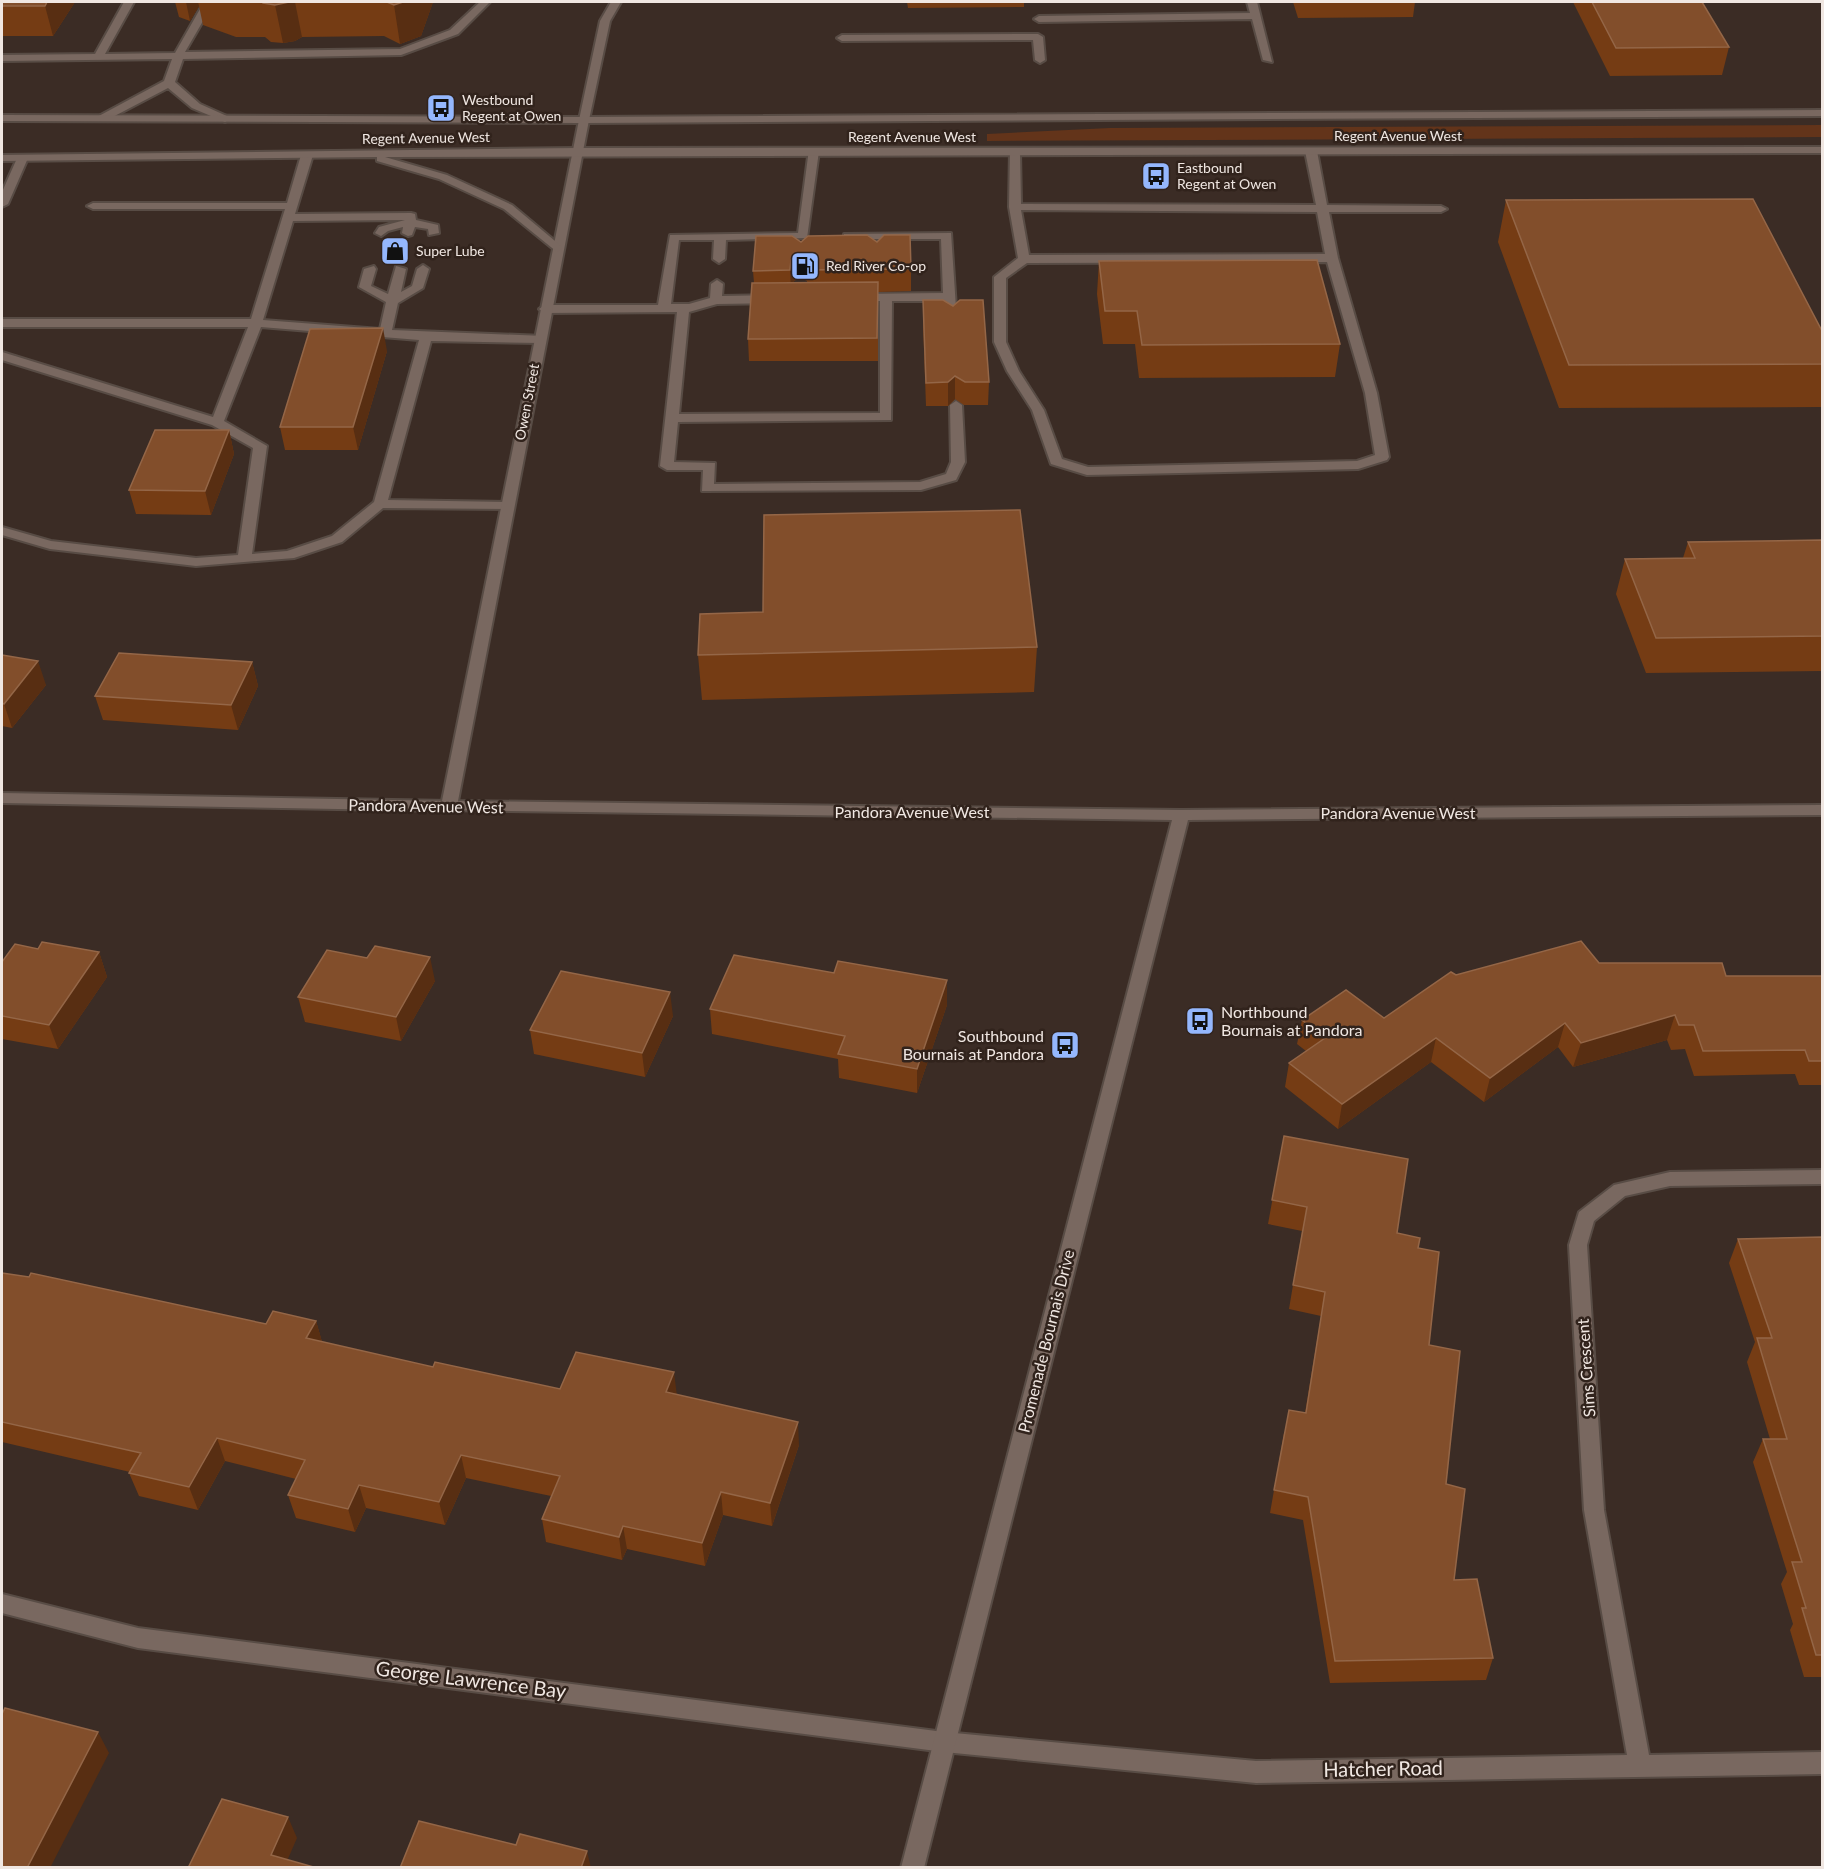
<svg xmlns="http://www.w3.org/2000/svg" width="1824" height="1869" viewBox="0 0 1824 1869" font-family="Lato,sans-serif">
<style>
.green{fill:#63341a}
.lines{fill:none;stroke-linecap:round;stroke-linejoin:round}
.service-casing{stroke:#584c45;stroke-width:4}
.minor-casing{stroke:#584c45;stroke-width:4}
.tertiary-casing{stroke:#584c45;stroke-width:4}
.secondary-casing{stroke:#584c45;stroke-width:4}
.service{fill:#796860;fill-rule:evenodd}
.minor{fill:#796860;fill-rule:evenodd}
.tertiary{fill:#796860;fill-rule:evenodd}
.secondary{fill:#796860;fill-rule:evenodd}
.wall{fill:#753c14;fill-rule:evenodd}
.shaded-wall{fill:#582e12}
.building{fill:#824e2b;stroke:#946647;stroke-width:1.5}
.labels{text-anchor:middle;stroke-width:5;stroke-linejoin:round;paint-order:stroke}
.far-poi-label{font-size:14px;fill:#f0e7e2;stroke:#31231c;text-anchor:start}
.far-street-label{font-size:14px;fill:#f0e7e2;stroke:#31231c}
.street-label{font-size:16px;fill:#f0e7e2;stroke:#31231c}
.poi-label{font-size:16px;fill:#f0e7e2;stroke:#31231c;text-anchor:start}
.near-street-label{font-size:20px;fill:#f0e7e2;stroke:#31231c}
</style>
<rect width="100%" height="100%" fill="#3b2c25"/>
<!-- green -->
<path class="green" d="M1822,125V137L987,141V134L1110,128Z"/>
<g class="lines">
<!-- service casing -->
<g class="service-casing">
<path id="service" d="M124,2H134L105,54L175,53L204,2H214L185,52L400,49L450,30L480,2H490L458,34L401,55L183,59L175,82L200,104L229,117L230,119L225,122L192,108L168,88L105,121H97V117L164,81L172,59L2,61V55L95,54Z
M611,2H621L610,21L589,120L584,123L579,120L600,21Z
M1247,2H1257L1272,62L1263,60L1252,19L1039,22L1034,19L1039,16L1250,13Z
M1038,34L1043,37L1045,60L1040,63L1035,60L1033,40L842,41L837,38L842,35Z
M1311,148L1317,151L1327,205L1441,206L1447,209L1441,212H1329L1338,258L1377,393L1389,457L1387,460L1358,469L1087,475L1051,464L1032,410L1007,371L994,342V277L1018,258L1009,207L1010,150L1020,152L1021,204L1316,205L1305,151ZM1021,210L1317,212L1325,254L1029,255ZM1327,262L1365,393L1375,455L1357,461L1088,467L1062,459L1044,410L1019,371L1006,342V278L1027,263Z
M809,149L819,151L807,238L726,240L725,259L719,263L713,259L714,240H679L671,304H689L710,298L711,284L717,280L723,284L722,296L771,295L777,299L771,303L717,304L689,312L679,414L880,413V301L857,302L851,298L857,294L943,293L941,239H848L844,238V234L951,233L957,323L951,327L945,323L943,301H892L891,420L678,422L674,462L715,463L714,484L920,482L946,474L951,462L950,405L956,401L962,405L965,462L956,480L921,490L702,491L703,470H667L660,466L677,312L545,313L539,309L545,305H658L670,235L798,233Z
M307,152L313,155L295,214L411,213L415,214L416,220L438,225L439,233L429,235L428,229L415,227L412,235L408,236L402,233L403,227L388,231L381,236L375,233L379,227L405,220L293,221L263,320L380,329L386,302L359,287L364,269L374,266L376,269L371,286L388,294L396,266L406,269L401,292L412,286L417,269L423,265L429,269L423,288L398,303L392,330L544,336V342L540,343L431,341L388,500L507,502L514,506L512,509L383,508L342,542L294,558L196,566L50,549L2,535V527L51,541L196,558L238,555L253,448L212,425L2,360V352L213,417L248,327H2V319H251L285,209H93L87,206L93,203H287L301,155ZM261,327L419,340L374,502L332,536L287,551L252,554L267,446L224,421Z
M18,156L28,158L8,204L2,207V192Z"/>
</g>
<!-- minor casing -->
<g class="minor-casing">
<path id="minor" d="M2,793L449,801L457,806L449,811L2,803Z
M1822,1170V1184L1670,1186L1625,1196L1594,1221L1587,1245L1604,1510L1649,1755L1822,1752V1774L1256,1783L944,1752L138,1648L2,1613V1594L138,1628L944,1732L1256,1761L1627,1755L1584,1510L1569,1245L1579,1212L1614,1185L1670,1172Z"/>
</g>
<!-- tertiary casing -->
<g class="tertiary-casing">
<path id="tertiary" d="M584,117L589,120L458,801L1181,810L1822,805V815L1188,820L924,1868H901L1172,820L443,810L441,806L579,120Z"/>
</g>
<!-- secondary casing -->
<g class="secondary-casing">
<path id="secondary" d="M1822,110V116L584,123L2,121V115L584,117Z
M1822,147V153L385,157L447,175L512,205L561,246L563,248L557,252L504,209L439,179L377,161V157L2,161V155L577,148Z"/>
</g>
<!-- service -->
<use href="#service" class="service"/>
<!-- minor -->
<use href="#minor" class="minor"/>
<!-- tertiary -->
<use href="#tertiary" class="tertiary"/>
<!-- secondary -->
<use href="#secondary" class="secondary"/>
</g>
<!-- wall -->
<path class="wall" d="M2,2H75L53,36H2Z
M175,2H433L421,36L400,44L384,36L302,37L295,41L283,43L271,42L265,37H236L203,25L199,6L190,21L179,17Z
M907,2H1024V7L908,8Z
M1293,2H1415L1413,17L1298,18Z
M1573,2H1702L1729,47L1722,75L1610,76Z
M1506,200L1822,331V407L1559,408L1498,242Z
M801,242H877L911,269V291L878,292V361H749L748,339L754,283L753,271ZM799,277L807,281V283H792Z
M1099,261L1340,344L1335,377L1139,378L1135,344H1103L1097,294Z
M923,300L989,382L988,405H964L955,399L948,406H926L923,323Z
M387,351L358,450H285L280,427Z
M229,430L234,454L211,515L136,514L129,490Z
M1822,540V671L1646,673L1616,594L1625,559L1683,558L1688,542Z
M1037,647L1034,692L702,700L698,655Z
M2,655L46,685L12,728L2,726Z
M252,662L258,686L238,730L103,720L95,696Z
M38,949L99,952L107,977L58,1049L2,1039V961Z
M367,958L435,981L401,1041L305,1022L298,997Z
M1599,963L1726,976H1822V1085H1799L1795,1074L1694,1076L1685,1049L1671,1050L1667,1040L1573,1067L1558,1047L1484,1102L1431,1062L1338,1129L1285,1087L1289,1063L1306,1051L1297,1044L1302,1020L1384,1018L1456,975Z
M947,1005L917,1093L839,1078L838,1059L712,1034L710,1009Z
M673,1016L645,1077L534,1054L530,1030Z
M1284,1136L1397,1233L1418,1248L1429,1345L1446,1484L1454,1580L1493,1658L1486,1680L1330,1683L1303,1520L1270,1513L1284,1433L1305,1413L1321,1316L1289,1309L1302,1231L1268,1224Z
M1822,1237V1677H1804L1790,1630L1793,1624L1781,1584L1787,1572L1753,1462L1763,1439H1770L1747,1362L1755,1342L1729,1263L1738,1239Z
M2,1273L266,1324L316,1321L322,1342L433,1367L560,1389L676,1395L799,1445L772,1526L723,1515L705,1566L627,1549L622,1560L546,1542L542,1519L551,1496L466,1478L445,1525L366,1508L355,1532L296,1518L288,1495L296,1479L225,1461L198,1510L139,1496L129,1473L130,1472L2,1442Z"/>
<!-- shaded-wall -->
<path class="shaded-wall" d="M47,2H75L53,36L45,6Z
M186,2H198L199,6L190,21Z
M289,2H295L302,37L295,41L283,43L275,5Z
M403,2H433L421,36L400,44L394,5Z
M798,255L799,277L792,283L791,293L790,270L791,260Z
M383,328L387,351L358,450L353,427Z
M955,376V399L948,406V382Z
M229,430L234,454L211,515L205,491Z
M38,661L46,685L12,728L4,704Z
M252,662L258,686L238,730L231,705Z
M99,952L107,977L58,1049L49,1025Z
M430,957L435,981L401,1041L396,1017Z
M947,980V1005L917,1093V1069Z
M670,992L673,1016L645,1077L642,1053Z
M1675,1015L1667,1040L1573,1067L1581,1043Z
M1565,1023L1558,1047L1484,1102L1490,1078Z
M1436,1038L1431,1062L1338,1129L1342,1104Z
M316,1321L323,1345L306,1338Z
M674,1372L677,1396L666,1392Z
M798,1422L799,1445L772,1526L770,1503Z
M217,1438L225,1461L198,1510L189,1487Z
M461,1455L466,1478L445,1525L439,1502Z
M359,1485L366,1508L355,1532L348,1509Z
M721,1492L723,1515L705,1566L702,1543Z
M623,1526L627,1549L622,1560L619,1537Z
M98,1732L109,1753L50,1868H27Z
M288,1817L297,1838L284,1868L271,1855Z
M587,1851L591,1868H581Z"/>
<!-- building -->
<path class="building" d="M2,2H47L45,6H2Z
M262,2H289L275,5L263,3Z
M387,2H403L394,5Z
M1592,2H1702L1729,47L1616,48Z
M1753,199L1822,331V364L1569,365L1506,200Z
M867,235L877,242L884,235H910L911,269L807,270L806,259L798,255L791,260L790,270L753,271L756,236H792L801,242L808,236Z
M1317,260L1340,344L1142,345L1137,311H1105L1099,261Z
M878,282L877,338L748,339L752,283Z
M923,300H943L953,306L960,300H983L989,382H965L955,376L948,382L926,383Z
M383,328L353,427H280L310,329Z
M155,430H229L205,491L129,490Z
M1020,510L1037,647L698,655L700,614L763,612L764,515Z
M1822,540V636L1656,638L1625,559L1695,558L1688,542Z
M119,653L252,662L231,705L95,696Z
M2,655L38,661L4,704L2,703Z
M1581,941L1599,963H1722L1726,976H1822V1061H1809L1805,1050L1703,1051L1694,1025H1679L1675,1015L1581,1043L1565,1023L1490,1078L1436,1038L1342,1104L1289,1063L1325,1038L1302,1020L1346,990L1384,1018L1451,972L1456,975Z
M42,942L99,952L49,1025L2,1016V961V962L15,944L38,949Z
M375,946L430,957L396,1017L298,997L327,950L367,958Z
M734,955L834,973L838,961L947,980L917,1069L838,1054L845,1036L710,1009Z
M561,971L670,992L642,1053L530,1030Z
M1284,1136L1408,1159L1397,1233L1420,1238L1418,1248L1439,1252L1429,1345L1460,1351L1446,1484L1465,1489L1454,1580L1477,1579L1493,1658L1335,1661L1308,1497L1274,1490L1289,1410L1306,1413L1325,1292L1293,1285L1307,1207L1272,1200Z
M1822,1237V1655H1816L1802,1608H1806L1792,1562H1802L1763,1439H1787L1757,1338H1772L1738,1239Z
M2,1273L29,1277L31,1273L266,1324L273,1311L316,1321L306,1338L433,1367L435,1362L560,1389L576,1352L674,1372L666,1392L798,1422L770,1503L721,1492L702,1543L623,1526L619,1537L542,1519L560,1476L461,1455L439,1502L359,1485L348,1509L288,1495L305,1460L217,1438L189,1487L129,1473L141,1453L2,1422Z
M5,1708L98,1732L27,1868H2V1714Z
M222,1799L288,1817L271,1855L317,1868H188Z
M419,1821L516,1845L520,1834L587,1851L581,1868H400Z"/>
<!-- icons -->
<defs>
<g id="bus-square" transform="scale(1.5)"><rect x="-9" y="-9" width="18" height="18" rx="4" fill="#94b7fd" stroke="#31231c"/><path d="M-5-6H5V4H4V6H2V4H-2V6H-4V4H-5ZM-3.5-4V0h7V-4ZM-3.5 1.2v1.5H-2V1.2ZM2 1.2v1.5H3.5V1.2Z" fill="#111"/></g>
<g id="shop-square" transform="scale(1.5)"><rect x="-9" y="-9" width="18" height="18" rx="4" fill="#94b7fd" stroke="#31231c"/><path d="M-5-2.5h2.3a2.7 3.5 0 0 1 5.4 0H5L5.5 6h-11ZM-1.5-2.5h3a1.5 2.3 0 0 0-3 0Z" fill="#111"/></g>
<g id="fuel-square" transform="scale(1.5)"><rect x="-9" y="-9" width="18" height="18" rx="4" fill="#94b7fd" stroke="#31231c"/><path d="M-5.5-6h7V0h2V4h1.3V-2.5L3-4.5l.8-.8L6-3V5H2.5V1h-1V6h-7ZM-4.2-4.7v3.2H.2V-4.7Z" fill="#111"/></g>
</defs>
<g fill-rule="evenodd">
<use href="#bus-square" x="441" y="108"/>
<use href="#bus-square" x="1156" y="176"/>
<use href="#shop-square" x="395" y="251"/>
<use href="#fuel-square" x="805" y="266"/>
<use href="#bus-square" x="1200" y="1021"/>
<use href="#bus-square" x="1065" y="1045"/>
</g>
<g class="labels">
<!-- far-poi labels -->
<g class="far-poi-label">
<text x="462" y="105">Westbound<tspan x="462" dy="16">Regent at Owen</tspan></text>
<text x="1177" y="173">Eastbound<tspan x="1177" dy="16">Regent at Owen</tspan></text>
<text x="416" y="256">Super Lube</text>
<text x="826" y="271">Red River Co-op</text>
</g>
<!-- far-street labels -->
<g class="far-street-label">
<text x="1398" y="141">Regent Avenue West</text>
<text x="912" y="142">Regent Avenue West</text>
<text transform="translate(426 138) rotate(-1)" y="5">Regent Avenue West</text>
<text transform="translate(527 402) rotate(-79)" y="5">Owen Street</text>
</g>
<!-- street labels -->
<g class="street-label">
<text transform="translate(426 806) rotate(1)" y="6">Pandora Avenue West</text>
<text x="912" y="818">Pandora Avenue West</text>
<text x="1398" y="819">Pandora Avenue West</text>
<text transform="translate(1046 1341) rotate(-76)" y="6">Promenade Bournais Drive</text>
<text transform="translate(1586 1368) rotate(-94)" y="6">Sims Crescent</text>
</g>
<!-- poi labels -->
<g class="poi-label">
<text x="1221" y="1018">Northbound<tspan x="1221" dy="18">Bournais at Pandora</tspan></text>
<text x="1044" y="1042" text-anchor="end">Southbound<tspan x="1044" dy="18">Bournais at Pandora</tspan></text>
</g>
<!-- near-street labels -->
<g class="near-street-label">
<text transform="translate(471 1680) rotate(7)" y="7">George Lawrence Bay</text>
<text transform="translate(1383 1769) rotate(-1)" y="7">Hatcher Road</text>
</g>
</g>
<!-- border -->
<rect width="1824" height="1869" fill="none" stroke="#f0e7e2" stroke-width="6"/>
</svg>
